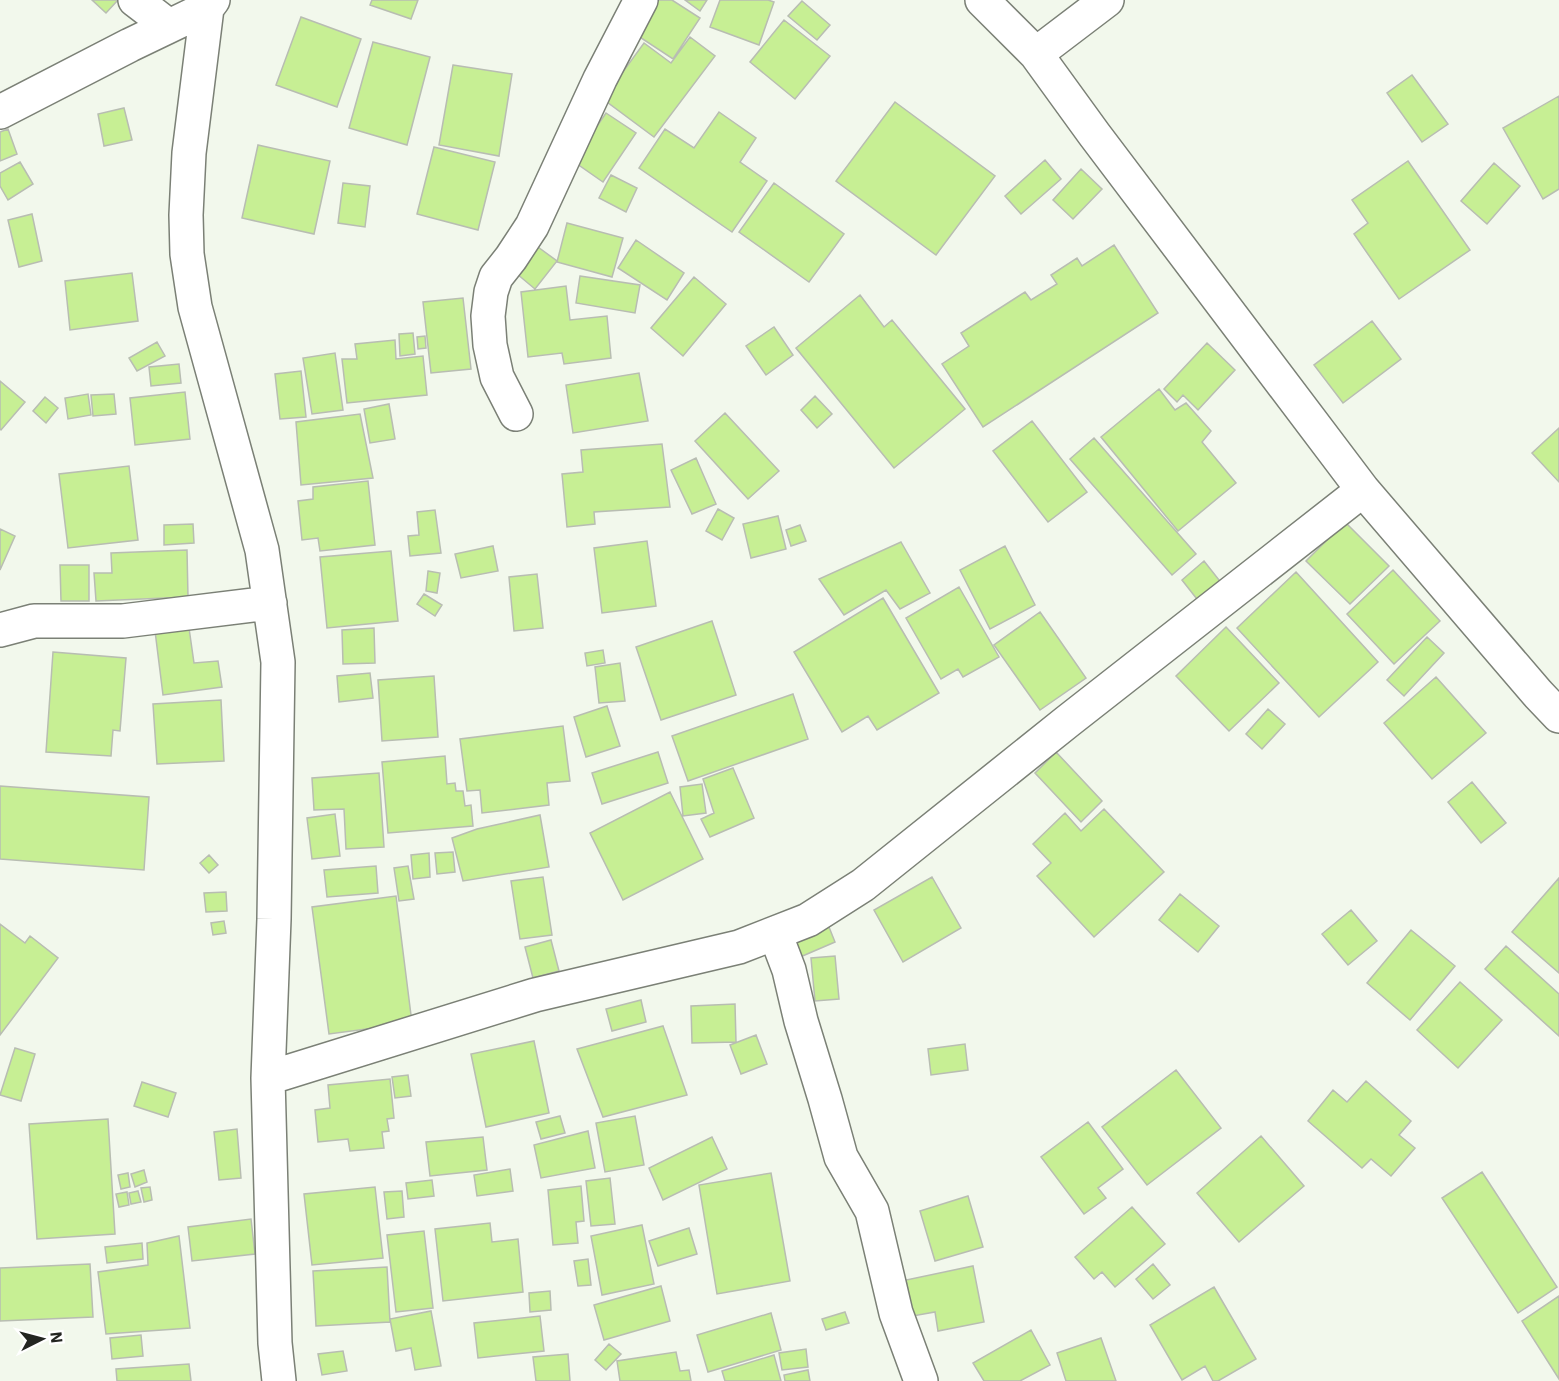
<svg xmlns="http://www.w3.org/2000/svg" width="1559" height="1381" viewBox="0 0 1559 1381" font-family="'IBM Plex Sans',sans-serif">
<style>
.building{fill:#c7ef94;stroke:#b8bdb2;stroke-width:1.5}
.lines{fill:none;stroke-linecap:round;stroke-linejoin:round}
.street-casing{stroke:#7b8076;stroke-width:36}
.street{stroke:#fff;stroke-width:33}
</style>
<rect width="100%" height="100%" fill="#f2f8ec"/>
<!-- building -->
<path class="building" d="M92,0H118L106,13Z
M372,0H418L411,19L370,5Z
M648,0H672L700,18L673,59L629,30Z
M685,0H707L700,11Z
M720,0H768L774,2L759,45L710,27Z
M802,1L830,25L817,40L788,16Z
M301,17L361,39L337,107L276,85Z
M784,20L830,56L795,99L750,62Z
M690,37L715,56L654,137L603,99L644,43L671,63Z
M373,42L430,57L407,145L349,128Z
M453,65L512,74L499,156L439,145Z
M1412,75L1448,124L1422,142L1387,93Z
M1559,96V189L1543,199L1503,128Z
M895,102L995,176L936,255L836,181Z
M124,108L132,140L104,146L98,114Z
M719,112L756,138L740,162L767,181L732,232L639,168L665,129L694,148Z
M606,113L636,133L603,182L573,161Z
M8,129L17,154L0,161V132Z
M258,145L330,161L314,234L242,218Z
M434,147L495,162L478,230L417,214Z
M1045,160L1061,179L1021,214L1005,196Z
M1408,161L1470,250L1399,299L1354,234L1368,223L1352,200Z
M20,162L33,184L8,200L0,186V173Z
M1494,163L1520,186L1487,224L1461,201Z
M1081,169L1102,189L1073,219L1053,200Z
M611,175L637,188L626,212L599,198Z
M343,183L370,186L365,227L338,223Z
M774,183L844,234L809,282L739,232Z
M32,214L42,261L19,267L8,220Z
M567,223L623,238L612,277L557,262Z
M636,240L684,273L667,300L618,268Z
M1114,245L1158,313L983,427L942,364L969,346L961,333L1025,292L1031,300L1057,284L1051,275L1077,258L1082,266Z
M538,247L557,261L535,289L517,274Z
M132,273L138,321L70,330L65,281Z
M580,276L640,285L635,313L576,303Z
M694,277L726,304L683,356L651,328Z
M566,286L570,320L607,316L611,358L564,364L562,353L528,357L521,292Z
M860,295L884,327L892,320L965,409L894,468L796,348Z
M463,298L471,369L431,373L423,302Z
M1372,321L1401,359L1343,403L1314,365Z
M774,327L793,355L766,375L746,346Z
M413,333L415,354L400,356L399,334Z
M425,336L426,348L418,349L417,337Z
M395,340L396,359L423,356L427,395L347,403L342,359H357L355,344Z
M157,342L165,356L137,371L129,358Z
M1207,343L1235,370L1198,410L1183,395L1177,402L1164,389Z
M335,353L343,410L312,414L303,358Z
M179,364L181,383L151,386L149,367Z
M301,371L306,417L280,419L275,374Z
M639,373L648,421L573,433L566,385Z
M0,381L25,402L1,430L0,429Z
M1159,389L1175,410L1186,403L1211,431L1202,442L1236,483L1178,531L1101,437Z
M185,392L190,439L135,445L130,398Z
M88,394L91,415L68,419L65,398Z
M114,394L116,414L93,416L91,395Z
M815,396L832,414L817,428L801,410Z
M45,397L58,408L46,423L33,411Z
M389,404L395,439L370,443L364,409Z
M725,413L779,471L748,499L695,441Z
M360,414L373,478L301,485L296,422Z
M1032,421L1087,492L1048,522L993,451Z
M1559,428V482L1532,453Z
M1094,438L1196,554L1172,575L1070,459Z
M662,444L670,507L594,512L595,524L567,527L562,474L583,472L581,450Z
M696,458L716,504L692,514L671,470Z
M129,466L138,540L68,548L59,474Z
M368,481L375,545L320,551L318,538L302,540L298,501L313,499V487Z
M718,509L734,518L722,540L706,531Z
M435,510L441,553L410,556L408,536L419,535L417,512Z
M778,516L786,549L751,558L743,524Z
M1345,522L1389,566L1350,604L1306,561Z
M193,524L194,543L164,545V525Z
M800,525L806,541L791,546L786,530Z
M0,529L15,536L0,570Z
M647,541L656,606L602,613L594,548Z
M901,542L930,593L900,609L886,590L844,615L819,579Z
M493,546L498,571L461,578L455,554Z
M1005,546L1035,605L990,629L960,570Z
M187,550L188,597L96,601L94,573H112L111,553Z
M391,551L398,621L327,628L320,557Z
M1204,561L1223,585L1200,603L1182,580Z
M60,565H89V601H61Z
M1393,570L1440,621L1394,664L1347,614Z
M428,571L440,573L437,593L426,591Z
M1296,572L1378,662L1319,717L1237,628Z
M537,574L543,628L514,631L509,577Z
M959,587L999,657L963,677L958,669L941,679L906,618Z
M424,594L442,605L435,616L417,604Z
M883,598L939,693L877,730L868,716L842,732L794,652Z
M1040,612L1086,678L1040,710L994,645Z
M712,621L736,695L661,720L636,647Z
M1226,627L1279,683L1229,731L1176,676Z
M189,628L194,663L218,661L222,687L163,695L155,631Z
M374,628L375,663L343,664L342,630Z
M1427,637L1444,653L1404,696L1387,680Z
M603,650L605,663L587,666L585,653Z
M53,652L126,658L120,731L113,730L111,756L46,752Z
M620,663L625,701L599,703L595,667Z
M370,673L373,698L339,702L337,676Z
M434,676L438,737L382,741L378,680Z
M1436,677L1486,733L1432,779L1384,723Z
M793,694L808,739L688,781L672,736Z
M221,700L224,761L157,764L153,704Z
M607,706L620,746L586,757L574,717Z
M1268,709L1285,724L1262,749L1246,734Z
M563,726L570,781L547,783L549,805L482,813L480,790L467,791L460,739Z
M658,752L668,783L602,804L592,773Z
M1056,752L1102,801L1081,822L1035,773Z
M445,756L447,784L455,783L456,791H463L465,806L471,805L473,826L388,833L382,762Z
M733,768L754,818L710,837L701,819L714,813L703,779Z
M379,773L384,847L346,849L344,809L314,810L312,778Z
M1472,782L1506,823L1481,843L1448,802Z
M702,784L706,813L683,816L680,787Z
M0,786L149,797L144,870L0,859Z
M670,792L703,859L623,900L590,833Z
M1104,809L1164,872L1094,937L1037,876L1051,863L1033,844L1065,813L1081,831Z
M335,814L340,856L312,859L307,818Z
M540,815L549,867L463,881L452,838L477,829Z
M453,852L455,872L437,874L435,853Z
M429,853L430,877L413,879L411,855Z
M209,855L218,865L209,873L200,863Z
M376,866L378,893L327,897L324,870Z
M408,866L414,899L399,901L394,868Z
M543,877L552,935L520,939L511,881Z
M932,877L961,928L903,962L874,910Z
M1559,878V973L1512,932Z
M226,892L227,911L206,912L204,893Z
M1180,894L1219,926L1198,952L1159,920Z
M396,896L412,1023L329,1034L312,907Z
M1351,910L1377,941L1348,965L1322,934Z
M224,921L226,933L213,935L211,923Z
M827,922L835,942L791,961L783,941Z
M0,924L25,943L30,936L58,958L0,1035Z
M1411,930L1455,966L1410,1020L1367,983Z
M551,940L559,971L533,978L525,947Z
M1506,946L1559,994V1036L1485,969Z
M835,956L839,999L815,1001L811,958Z
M1460,982L1502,1020L1458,1068L1417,1030Z
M641,1000L646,1022L612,1031L606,1009Z
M735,1004L736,1042L692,1043L691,1006Z
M663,1026L687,1095L603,1117L577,1049Z
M756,1035L767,1064L741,1074L730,1045Z
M534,1041L549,1113L486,1127L471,1054Z
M965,1044L968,1070L931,1075L928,1049Z
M15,1048L35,1054L21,1101L0,1095Z
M1176,1070L1221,1128L1147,1185L1102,1127Z
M408,1075L411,1096L395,1098L392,1077Z
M390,1079L394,1118L387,1119L389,1131L382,1132L384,1148L350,1151L348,1139L318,1142L315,1110L330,1108L328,1085Z
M1366,1081L1411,1121L1399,1135L1415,1148L1391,1176L1371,1159L1362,1168L1308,1121L1333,1090L1347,1102Z
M142,1082L176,1093L168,1117L134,1106Z
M560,1116L565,1133L541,1139L536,1122Z
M635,1116L644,1165L605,1172L596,1123Z
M108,1119L115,1234L37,1239L29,1124Z
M1088,1122L1123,1169L1098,1188L1106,1198L1084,1214L1041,1157Z
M237,1129L241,1178L219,1180L214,1132Z
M588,1131L595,1168L541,1178L534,1145Z
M1261,1136L1304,1186L1239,1242L1197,1193Z
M483,1137L487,1170L430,1176L426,1142Z
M712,1137L727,1169L663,1200L649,1168Z
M510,1169L513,1191L477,1196L474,1175Z
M144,1170L147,1182L135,1187L131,1174Z
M1482,1172L1557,1287L1518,1313L1442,1198Z
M128,1173L130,1187L121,1189L118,1175Z
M771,1173L790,1281L717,1294L699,1185Z
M610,1178L615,1224L591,1226L586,1181Z
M432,1180L434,1196L408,1199L406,1183Z
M581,1186L584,1221L576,1222L578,1243L553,1245L548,1190Z
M150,1187L152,1200L144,1202L141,1188Z
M375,1187L383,1258L312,1265L304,1194Z
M138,1191L141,1202L131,1204L129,1193Z
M402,1191L404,1217L387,1219L384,1192Z
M127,1192L129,1205L119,1207L116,1194Z
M968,1196L983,1247L935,1261L920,1211Z
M1132,1207L1165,1244L1115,1287L1102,1272L1094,1279L1075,1257Z
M251,1219L255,1254L192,1261L188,1227Z
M490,1223L492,1242L518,1239L523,1292L443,1301L435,1229Z
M642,1225L654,1284L602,1295L591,1236Z
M689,1228L697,1254L658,1266L649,1241Z
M424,1231L433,1308L396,1312L387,1235Z
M179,1236L190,1328L106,1334L98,1272L148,1265L147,1243Z
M142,1243L143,1259L107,1263L105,1247Z
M588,1259L591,1285L578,1286L574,1261Z
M90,1264L93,1317L0,1321V1268Z
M1153,1264L1170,1285L1153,1299L1136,1279Z
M973,1266L984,1322L938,1331L935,1312L913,1316L906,1280Z
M387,1267L390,1322L316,1326L313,1271Z
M661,1286L670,1321L604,1340L594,1305Z
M1214,1287L1256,1359L1218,1381H1213L1205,1366L1182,1380L1150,1325Z
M550,1291L551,1310L530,1312L529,1293Z
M1559,1296V1379L1522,1321Z
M431,1311L441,1366L415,1370L411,1348L396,1351L390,1319Z
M845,1312L849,1323L826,1330L822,1319Z
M771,1313L781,1350L708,1372L697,1335Z
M540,1316L544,1351L478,1358L474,1323Z
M1031,1330L1050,1365L1020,1381H984L973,1363Z
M141,1335L143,1356L112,1359L110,1338Z
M1101,1338L1116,1381H1066L1057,1353Z
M609,1344L621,1354L606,1370L595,1360Z
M806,1349L808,1367L782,1370L779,1353Z
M343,1351L347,1371L322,1375L318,1354Z
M676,1352L680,1371L689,1370L691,1381H620L617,1361Z
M568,1354L570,1381H536L533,1357Z
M774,1355L781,1381H725L722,1371Z
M189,1364L191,1381H117L116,1369Z
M808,1370L810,1381H785L784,1375Z"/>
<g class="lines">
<!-- street casing -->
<g class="street-casing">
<path id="street" d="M135,0L169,26
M213,0L207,8L189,153L186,215L187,254L195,307L262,550L278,662L274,919L268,1078L275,1343L279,1381
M982,0L1036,54L1094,134L1363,490L1538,694L1559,716
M1036,54L1107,0
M0,112L130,45L207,8
M516,414L497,377L490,345L488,316L491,292L496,277L511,258L532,226L600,79L641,0
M0,630L34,621H123L270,603
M775,933L789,970L801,1021L825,1099L841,1157L872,1211L896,1313L921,1381
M268,1078L535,995L739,947L808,920L863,885L1068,721L1363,490"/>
</g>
<!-- street -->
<use href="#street" class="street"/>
</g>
<!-- north arrow -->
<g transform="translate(42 1339) rotate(84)" stroke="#ffffff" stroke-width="4.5" paint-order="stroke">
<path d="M0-4.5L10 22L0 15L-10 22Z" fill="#232521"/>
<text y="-9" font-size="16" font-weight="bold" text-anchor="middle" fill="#232521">N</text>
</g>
</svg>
